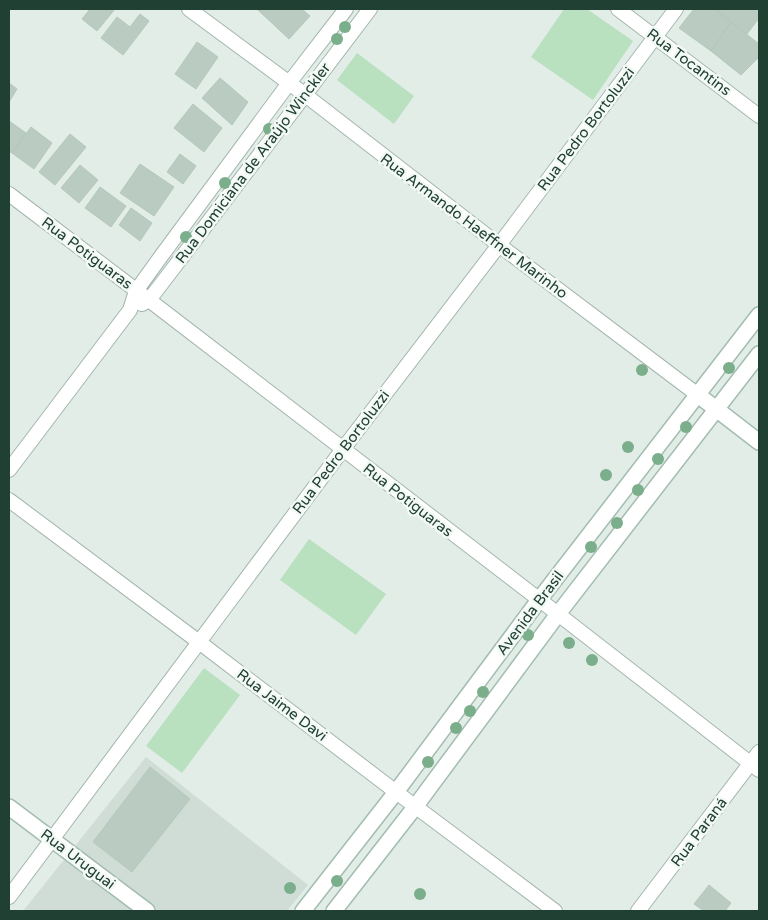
<svg xmlns="http://www.w3.org/2000/svg" width="768" height="920" viewBox="0 0 768 920" font-family="'Varela Round',sans-serif">
<style>
.built{fill:#d0ddd6}
.green{fill:#b9e0bf}
.building{fill:#bacbc2;stroke:#b4c8bd}
.lines{fill:none;stroke-linecap:round;stroke-linejoin:round}
.street-casing{stroke:#a4b6ad;stroke-width:16}
.secondary-casing{stroke:#a2bdb0;stroke-width:18}
.street{stroke:#fff;stroke-width:14}
.secondary{stroke:#fff;stroke-width:15}
.tree{fill:#7bae8a}
.labels{text-anchor:middle;stroke-width:5;stroke-linejoin:round;paint-order:stroke}
.street-label{font-size:15px;fill:#204033;stroke:#f3f9f5}
</style>
<rect width="100%" height="100%" fill="#e2ede7"/>
<!-- built -->
<path class="built" d="M146,757L308,885L287,911H23Z"/>
<!-- green -->
<path class="green" d="M564,9H587L633,41L593,100L531,57Z
M357,53L414,96L394,124L337,80Z
M309,539L386,594L356,635L280,580Z
M204,668L240,695L182,773L146,746Z"/>
<!-- building -->
<path class="building" d="M90,9H115L97,31L82,19Z
M260,9H302L310,16L289,39L258,10Z
M694,9H714L731,22L711,51L679,28Z
M714,9H759V18L747,34Z
M140,14L149,21L123,55L101,38L117,17L130,27Z
M731,22L759,44V57L741,75L711,51Z
M197,42L218,57L196,89L175,74Z
M220,78L248,102L232,125L202,98Z
M9,83L17,89L9,102Z
M193,104L222,128L204,152L174,128Z
M9,121L26,133L12,153L9,151Z
M31,127L52,143L34,169L12,153Z
M70,134L86,147L55,185L39,172Z
M180,154L196,166L183,184L167,172Z
M140,164L174,187L154,216L120,193Z
M80,165L98,180L79,203L61,188Z
M100,187L126,206L111,227L85,208Z
M131,208L152,223L140,241L119,225Z
M150,767L190,799L132,872L93,842Z
M709,885L731,903L725,911H704L694,904Z"/>
<g class="lines">
<!-- street casing -->
<g class="street-casing">
<path id="street" d="M189,9L304,94L499,245L698,395
M618,9L759,116
M9,194L149,300L558,614L759,770
M142,304L149,300L172,270L370,9
M9,470L130,310L136,291L162,255L289,83L346,9
M9,500L199,642L404,798L555,911
M9,897L343,449L499,245L676,9
M638,911L759,752"/>
</g>
<!-- secondary casing -->
<g class="secondary-casing">
<path id="secondary" d="M698,395L759,442
M9,807L147,911
M303,911L396,792L539,600L759,315
M334,911L415,807L558,614L759,354"/>
</g>
<!-- street -->
<use href="#street" class="street"/>
<!-- secondary -->
<use href="#secondary" class="secondary"/>
</g>
<!-- trees -->
<g class="tree">
<circle cx="345" cy="27" r="6"/>
<circle cx="337" cy="39" r="6"/>
<circle cx="269" cy="129" r="6"/>
<circle cx="225" cy="183" r="6"/>
<circle cx="186" cy="237" r="6"/>
<circle cx="729" cy="368" r="6"/>
<circle cx="642" cy="370" r="6"/>
<circle cx="686" cy="427" r="6"/>
<circle cx="628" cy="447" r="6"/>
<circle cx="658" cy="459" r="6"/>
<circle cx="606" cy="475" r="6"/>
<circle cx="638" cy="490" r="6"/>
<circle cx="617" cy="523" r="6"/>
<circle cx="591" cy="547" r="6"/>
<circle cx="528" cy="635" r="6"/>
<circle cx="569" cy="643" r="6"/>
<circle cx="592" cy="660" r="6"/>
<circle cx="483" cy="692" r="6"/>
<circle cx="470" cy="711" r="6"/>
<circle cx="456" cy="728" r="6"/>
<circle cx="428" cy="762" r="6"/>
<circle cx="337" cy="881" r="6"/>
<circle cx="290" cy="888" r="6"/>
<circle cx="420" cy="894" r="6"/>
</g>
<g class="labels">
<!-- street labels -->
<g class="street-label">
<text transform="translate(689 62) rotate(37)" y="5">Rua Tocantins</text>
<text transform="translate(586 129) rotate(-53)" y="5">Rua Pedro Bortoluzzi</text>
<text transform="translate(253 163) rotate(-53)" y="5">Rua Domiciana de Araújo Winckler</text>
<text transform="translate(474 226) rotate(37)" y="5">Rua Armando Haeffner Marinho</text>
<text transform="translate(87 253) rotate(37)" y="5">Rua Potiguaras</text>
<text transform="translate(341 452) rotate(-53)" y="5">Rua Pedro Bortoluzzi</text>
<text transform="translate(408 500) rotate(38)" y="5">Rua Potiguaras</text>
<text transform="translate(530 613) rotate(-53)" y="5">Avenida Brasil</text>
<text transform="translate(282 705) rotate(37)" y="5">Rua Jaime Davi</text>
<text transform="translate(699 832) rotate(-53)" y="5">Rua Paraná</text>
<text transform="translate(78 859) rotate(37)" y="5">Rua Uruguai</text>
</g>
</g>
<!-- border -->
<rect width="768" height="920" fill="none" stroke="#204033" stroke-width="20"/>
</svg>
